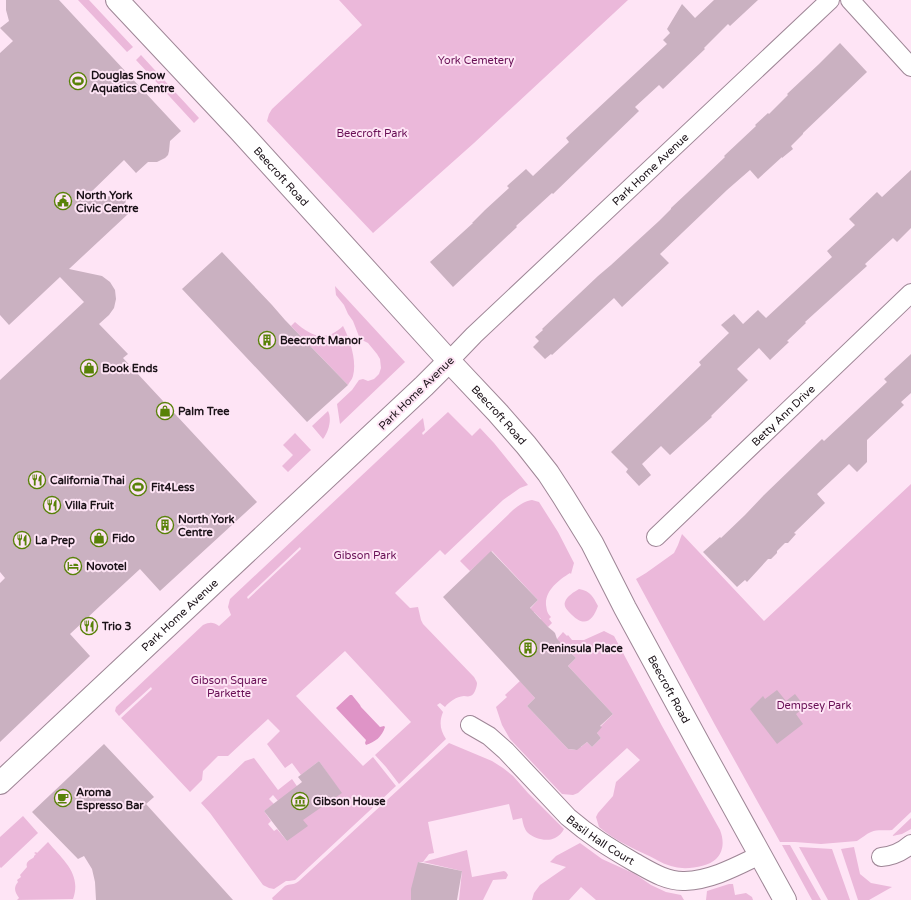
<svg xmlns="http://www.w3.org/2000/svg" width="911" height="900" viewBox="0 0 911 900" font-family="'Varela Round',sans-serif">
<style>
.green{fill:#ebb8da;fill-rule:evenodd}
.water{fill:#df94c7}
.building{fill:#cab1c1}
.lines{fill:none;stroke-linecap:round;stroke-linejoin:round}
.minor-casing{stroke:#9e8696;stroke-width:20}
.tertiary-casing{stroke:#9e8696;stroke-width:24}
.minor{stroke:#fff;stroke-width:18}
.tertiary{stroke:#fff;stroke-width:22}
.labels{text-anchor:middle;stroke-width:4;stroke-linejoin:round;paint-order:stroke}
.park-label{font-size:11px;fill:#680f55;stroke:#fee4f5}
.poi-label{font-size:11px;font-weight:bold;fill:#1a1117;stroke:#fee4f5;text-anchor:start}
.street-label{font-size:11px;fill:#1a1117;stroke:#fee4f5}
</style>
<rect width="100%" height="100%" fill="#fee4f5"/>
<!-- green -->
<path class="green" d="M78,0H89L133,47L127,52Z
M339,0H628L474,143L373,233L267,121L269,114L272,109L362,25Z
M141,55L199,118L194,123L136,60Z
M335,286L405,362L340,424L337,404L352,390L359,380L363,379L368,381L374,379L379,374L381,368L380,359L377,354L368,343L360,339L353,321L348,314L344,305L336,295Z
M295,322C311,336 325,343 343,326C350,340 357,360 353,376C352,380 349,382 348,385L291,326Z
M328,411C332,419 329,431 323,439L312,426Z
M448,412L472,436L480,428L494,443L528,485L520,488L503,500L445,555L440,550L395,593L410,608L418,607L421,620L423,624L474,677C475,679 476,680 477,683C477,687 474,696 470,696C468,697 466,696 464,696C456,697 450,701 445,707L440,703L437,705L443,712C439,722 440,730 446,739L399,784L386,767L375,755L411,722L345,651L296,696L363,766L373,757L396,786L295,880L289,881H286L274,889L269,888L263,885L210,813L201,803L245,761L254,758L278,790L292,779L301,792L278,801L273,795L269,799L274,804L264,811L271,821L268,824L274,831L277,829L287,841L302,818L341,793L319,761L301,775L292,763L285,768L267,744L280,731L268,719L228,756H218L203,771L202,780L190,792L121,718L152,689L151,687L119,716L115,711L116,707L203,625C210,622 213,622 219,626L231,615L228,607L230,599L423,418L425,430L422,433L423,435ZM300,547L301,549L248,599L247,597Z
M295,433L311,450L288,472L282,466L293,455L283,445Z
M911,484V812L892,830C885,831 878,829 871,832C866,834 862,838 857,841L821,844L795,842H780L715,725L636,579L646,573L674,553L678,545L682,534L764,621Z
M532,500L539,502L558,532L574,563L571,574L570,573C559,580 545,590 546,605C547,611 547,613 551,617L549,619L552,623L548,627L542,625L539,621L541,619L534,612L532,613L529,610L538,600L492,551L470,571L460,561L513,510C519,505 525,501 532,500Z
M579,589C591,591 593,597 598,606C593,620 585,628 572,615C569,612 563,607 565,602C567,596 574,592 579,589Z
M604,631L614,636L662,726L720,830C724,840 724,851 716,859C708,867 686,870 675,867C664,865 656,859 647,855C630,847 613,839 599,827L596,817L598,813L613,796L616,782L640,760L627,748L578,793L573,795L562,794L510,739L502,725L496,707L507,697L505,695L520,681L535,698L527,706L568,749L575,750L580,746L581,747L587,742L592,747L601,738L597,733L601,726L613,714L568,666L576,658L562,644L557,642V639L563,632L567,636L568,635L572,640H584Z
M449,743L492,761L503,768L513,776L528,793L564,829C562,833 559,836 555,838C547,842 535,839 528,833C524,829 523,823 522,818L513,820L509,804L428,822L434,853L429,854L423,862L467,850L472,877L504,871L506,872L508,875L506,879L493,880L483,900H459L462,871L423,862H418L415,900H273L272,898L285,886C290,883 293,886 299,881Z
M23,816L38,833L1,868L0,867V837Z
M911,818V829L902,834L892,836Z
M48,842C63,860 82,874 73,899L17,900L19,898C15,892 13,888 18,882L17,880L21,877L20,875L27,867C25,861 31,860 34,857V856L36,854L34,853L36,852L37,853Z
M580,843L602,859L635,874L651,885L666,892L681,895L684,900H596L581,887L569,900H532L534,893L540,885L566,867L550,862L556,856Z
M782,845H790L821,900H812Z
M799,847L832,849L850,900H828Z
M854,847L860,874L871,883L892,887L869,900H858L841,849Z
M729,884H733L735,895L746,893L752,897L753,900H706L707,891Z"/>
<!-- water -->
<path class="water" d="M350,695H352L360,705L361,707L380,727L384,726L385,727C382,737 375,742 366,745L365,743L366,740L336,708Z"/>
<!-- building -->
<path class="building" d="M6,0H59L181,131L170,141L169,151L168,155L165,158L157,162H148L136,173L124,160L86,197L126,196L125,210L128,214L69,269L102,276L110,282L115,290L116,299L114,308L109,315L99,324L128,354L123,358L257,502L160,591L140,569L101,605L70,634L90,656L0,742V583L5,578L0,572V380L84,302L60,277L9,325L0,315V53L13,41L0,28L9,21L6,10Z
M714,0H758L730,26L728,24L704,48L705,49L663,89L659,85L635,107L639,111L553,194L552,193L516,226L517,227L453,287L430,262L473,223H472L485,210L509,188L507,186L526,169L533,176L569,142L566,138L667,44L663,40L670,33L667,29L682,4L695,18Z
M840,43L867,72L803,133V134L791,146L793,149L782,158V157L758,179L750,170L727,190L660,254L669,263L622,307L614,298L552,355L551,354L545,359L533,347L539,341L535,337L543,330L542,329L598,276L611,265L659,221L671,209V208L703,178L725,157L724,156L756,126L755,125L768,113L769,114L788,95L787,94L819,64Z
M911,170V228L897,242L893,238L865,264L867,266L805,322L806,323L787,341L789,342L770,360L759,348L737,369L748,380L711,416L712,417L670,455L661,446L642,464L651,475L639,486L626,472L628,469L611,452L701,365L699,362L729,333L721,325L734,314L743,324L758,310L766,318L832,257L827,251L855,225L849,219L877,192L882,197Z
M222,252L272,305L285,320L348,385L307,422L182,289Z
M911,354V393L901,402L904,405L867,440V462L857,472L849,464L817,494L825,503L794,533L796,534L788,543H785L777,551V553L771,559H768L747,582L745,580L737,587L703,552L720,537L721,538L745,515L764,495L822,439L824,441L887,382L884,379Z
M491,551L538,600L530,608L548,627L553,631L555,633L557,639L576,658L568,666L613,714L600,726L602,727L597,733L601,738L592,747L587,742L577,750L568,749L527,706L535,698L443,597Z
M777,690L786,701L795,694L805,707L796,714L803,724L777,744L750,709L763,696L765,699Z
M104,744L154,797L146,804L233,900H96L95,882L92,869L84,856L78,859L32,812Z
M319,761L342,793L303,820L308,826L287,841L264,811L302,782L298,777Z
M418,862L462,871L457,900H411V889Z"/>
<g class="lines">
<!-- minor casing -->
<g class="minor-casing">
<g id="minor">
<path d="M850,0L911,67"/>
<path id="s1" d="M449,361L474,335L830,0"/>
<path id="s2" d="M656,537L911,293"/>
<path id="s3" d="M470,725L489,736L506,751L568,817C590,836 610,848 634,862C650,871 667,882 685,881C712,880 737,866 760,855"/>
<path d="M881,857C893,856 902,852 911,844"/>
</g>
</g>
<!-- tertiary casing -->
<g class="tertiary-casing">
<g id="tertiary">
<path id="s4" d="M117,0L240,131L449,361L498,413L526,445L548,473L563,496L592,543L625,608L700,746L785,900"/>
<path id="s5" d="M0,783L424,386L449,361"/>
</g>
</g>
<!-- minor -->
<use href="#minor" class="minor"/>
<!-- tertiary -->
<use href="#tertiary" class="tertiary"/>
</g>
<!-- icons -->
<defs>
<g id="stadium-ring" transform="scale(0.9)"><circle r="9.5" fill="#fee4f5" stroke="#588208" stroke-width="1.5"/><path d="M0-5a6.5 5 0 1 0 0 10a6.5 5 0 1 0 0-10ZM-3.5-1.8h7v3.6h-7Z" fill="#588208"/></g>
<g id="civic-ring" transform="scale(0.9)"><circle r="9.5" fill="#fee4f5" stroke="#588208" stroke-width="1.5"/><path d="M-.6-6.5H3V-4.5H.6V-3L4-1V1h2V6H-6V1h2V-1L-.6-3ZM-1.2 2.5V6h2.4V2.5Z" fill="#588208"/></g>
<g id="building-ring" transform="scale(0.9)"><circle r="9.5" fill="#fee4f5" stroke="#588208" stroke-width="1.5"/><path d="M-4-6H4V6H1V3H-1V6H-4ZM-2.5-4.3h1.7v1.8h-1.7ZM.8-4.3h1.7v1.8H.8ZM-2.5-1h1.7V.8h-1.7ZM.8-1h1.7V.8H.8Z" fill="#588208"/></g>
<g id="shop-ring" transform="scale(0.9)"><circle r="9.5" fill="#fee4f5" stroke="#588208" stroke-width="1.5"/><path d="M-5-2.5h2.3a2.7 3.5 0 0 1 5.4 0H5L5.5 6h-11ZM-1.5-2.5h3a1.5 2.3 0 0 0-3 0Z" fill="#588208"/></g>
<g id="restaurant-ring" transform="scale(0.9)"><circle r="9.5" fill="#fee4f5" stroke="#588208" stroke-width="1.5"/><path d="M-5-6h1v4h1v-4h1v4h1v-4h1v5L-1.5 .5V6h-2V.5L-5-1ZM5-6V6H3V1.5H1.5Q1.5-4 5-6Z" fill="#588208"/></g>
<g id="hotel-ring" transform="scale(0.9)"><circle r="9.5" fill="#fee4f5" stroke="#588208" stroke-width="1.5"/><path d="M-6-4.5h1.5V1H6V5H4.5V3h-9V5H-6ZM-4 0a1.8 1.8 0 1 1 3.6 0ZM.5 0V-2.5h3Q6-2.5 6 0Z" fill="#588208"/></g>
<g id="cafe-ring" transform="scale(0.9)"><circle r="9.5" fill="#fee4f5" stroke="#588208" stroke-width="1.5"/><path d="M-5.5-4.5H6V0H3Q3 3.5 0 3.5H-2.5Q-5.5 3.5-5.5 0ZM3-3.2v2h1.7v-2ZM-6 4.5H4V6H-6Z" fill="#588208"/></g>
<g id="museum-ring" transform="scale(0.9)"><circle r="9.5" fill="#fee4f5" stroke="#588208" stroke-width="1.5"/><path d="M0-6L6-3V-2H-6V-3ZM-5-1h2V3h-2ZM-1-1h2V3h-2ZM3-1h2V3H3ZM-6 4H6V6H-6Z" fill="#588208"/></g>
</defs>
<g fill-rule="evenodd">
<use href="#stadium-ring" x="78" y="81"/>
<use href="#civic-ring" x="63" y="201"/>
<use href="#building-ring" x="267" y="340"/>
<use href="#shop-ring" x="89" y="368"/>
<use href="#shop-ring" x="165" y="411"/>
<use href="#restaurant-ring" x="37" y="480"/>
<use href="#stadium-ring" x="138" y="487"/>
<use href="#restaurant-ring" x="52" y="505"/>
<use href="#building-ring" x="165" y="525"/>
<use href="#shop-ring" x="99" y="538"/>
<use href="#restaurant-ring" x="22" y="540"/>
<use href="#hotel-ring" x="73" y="566"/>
<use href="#restaurant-ring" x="89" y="626"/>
<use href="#building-ring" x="528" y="648"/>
<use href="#cafe-ring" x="63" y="798"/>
<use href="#museum-ring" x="300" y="801"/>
</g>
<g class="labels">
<!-- park labels -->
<g class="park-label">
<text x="476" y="64">York Cemetery</text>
<text x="372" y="137">Beecroft Park</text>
<text x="365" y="559">Gibson Park</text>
<text x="229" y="684">Gibson Square<tspan x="229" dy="13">Parkette</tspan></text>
<text x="814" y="709">Dempsey Park</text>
</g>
<!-- poi labels -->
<g class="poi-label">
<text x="91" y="79">Douglas Snow<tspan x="91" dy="13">Aquatics Centre</tspan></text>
<text x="76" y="199">North York<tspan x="76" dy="13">Civic Centre</tspan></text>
<text x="280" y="344">Beecroft Manor</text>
<text x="102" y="372">Book Ends</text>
<text x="178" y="415">Palm Tree</text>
<text x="50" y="484">California Thai</text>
<text x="151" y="491">Fit4Less</text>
<text x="65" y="509">Villa Fruit</text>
<text x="178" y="523">North York<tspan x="178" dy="13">Centre</tspan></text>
<text x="112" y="542">Fido</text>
<text x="35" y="544">La Prep</text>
<text x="86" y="570">Novotel</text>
<text x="102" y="630">Trio 3</text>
<text x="541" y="652">Peninsula Place</text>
<text x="76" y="796">Aroma<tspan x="76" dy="13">Espresso Bar</tspan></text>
<text x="313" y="805">Gibson House</text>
</g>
<!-- street labels -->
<g class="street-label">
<text dy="4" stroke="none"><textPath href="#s1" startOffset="278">Park Home Avenue</textPath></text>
<text dy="4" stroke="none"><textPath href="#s4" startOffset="241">Beecroft Road</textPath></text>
<text transform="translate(416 393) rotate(-44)" y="4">Park Home Avenue</text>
<text dy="4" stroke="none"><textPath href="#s4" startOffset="564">Beecroft Road</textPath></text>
<text dy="4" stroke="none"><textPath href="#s2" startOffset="176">Betty Ann Drive</textPath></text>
<text dy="4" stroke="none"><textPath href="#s5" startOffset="246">Park Home Avenue</textPath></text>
<text dy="4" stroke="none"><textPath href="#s4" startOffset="888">Beecroft Road</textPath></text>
<text dy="4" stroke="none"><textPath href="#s3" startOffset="175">Basil Hall Court</textPath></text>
</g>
</g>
</svg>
